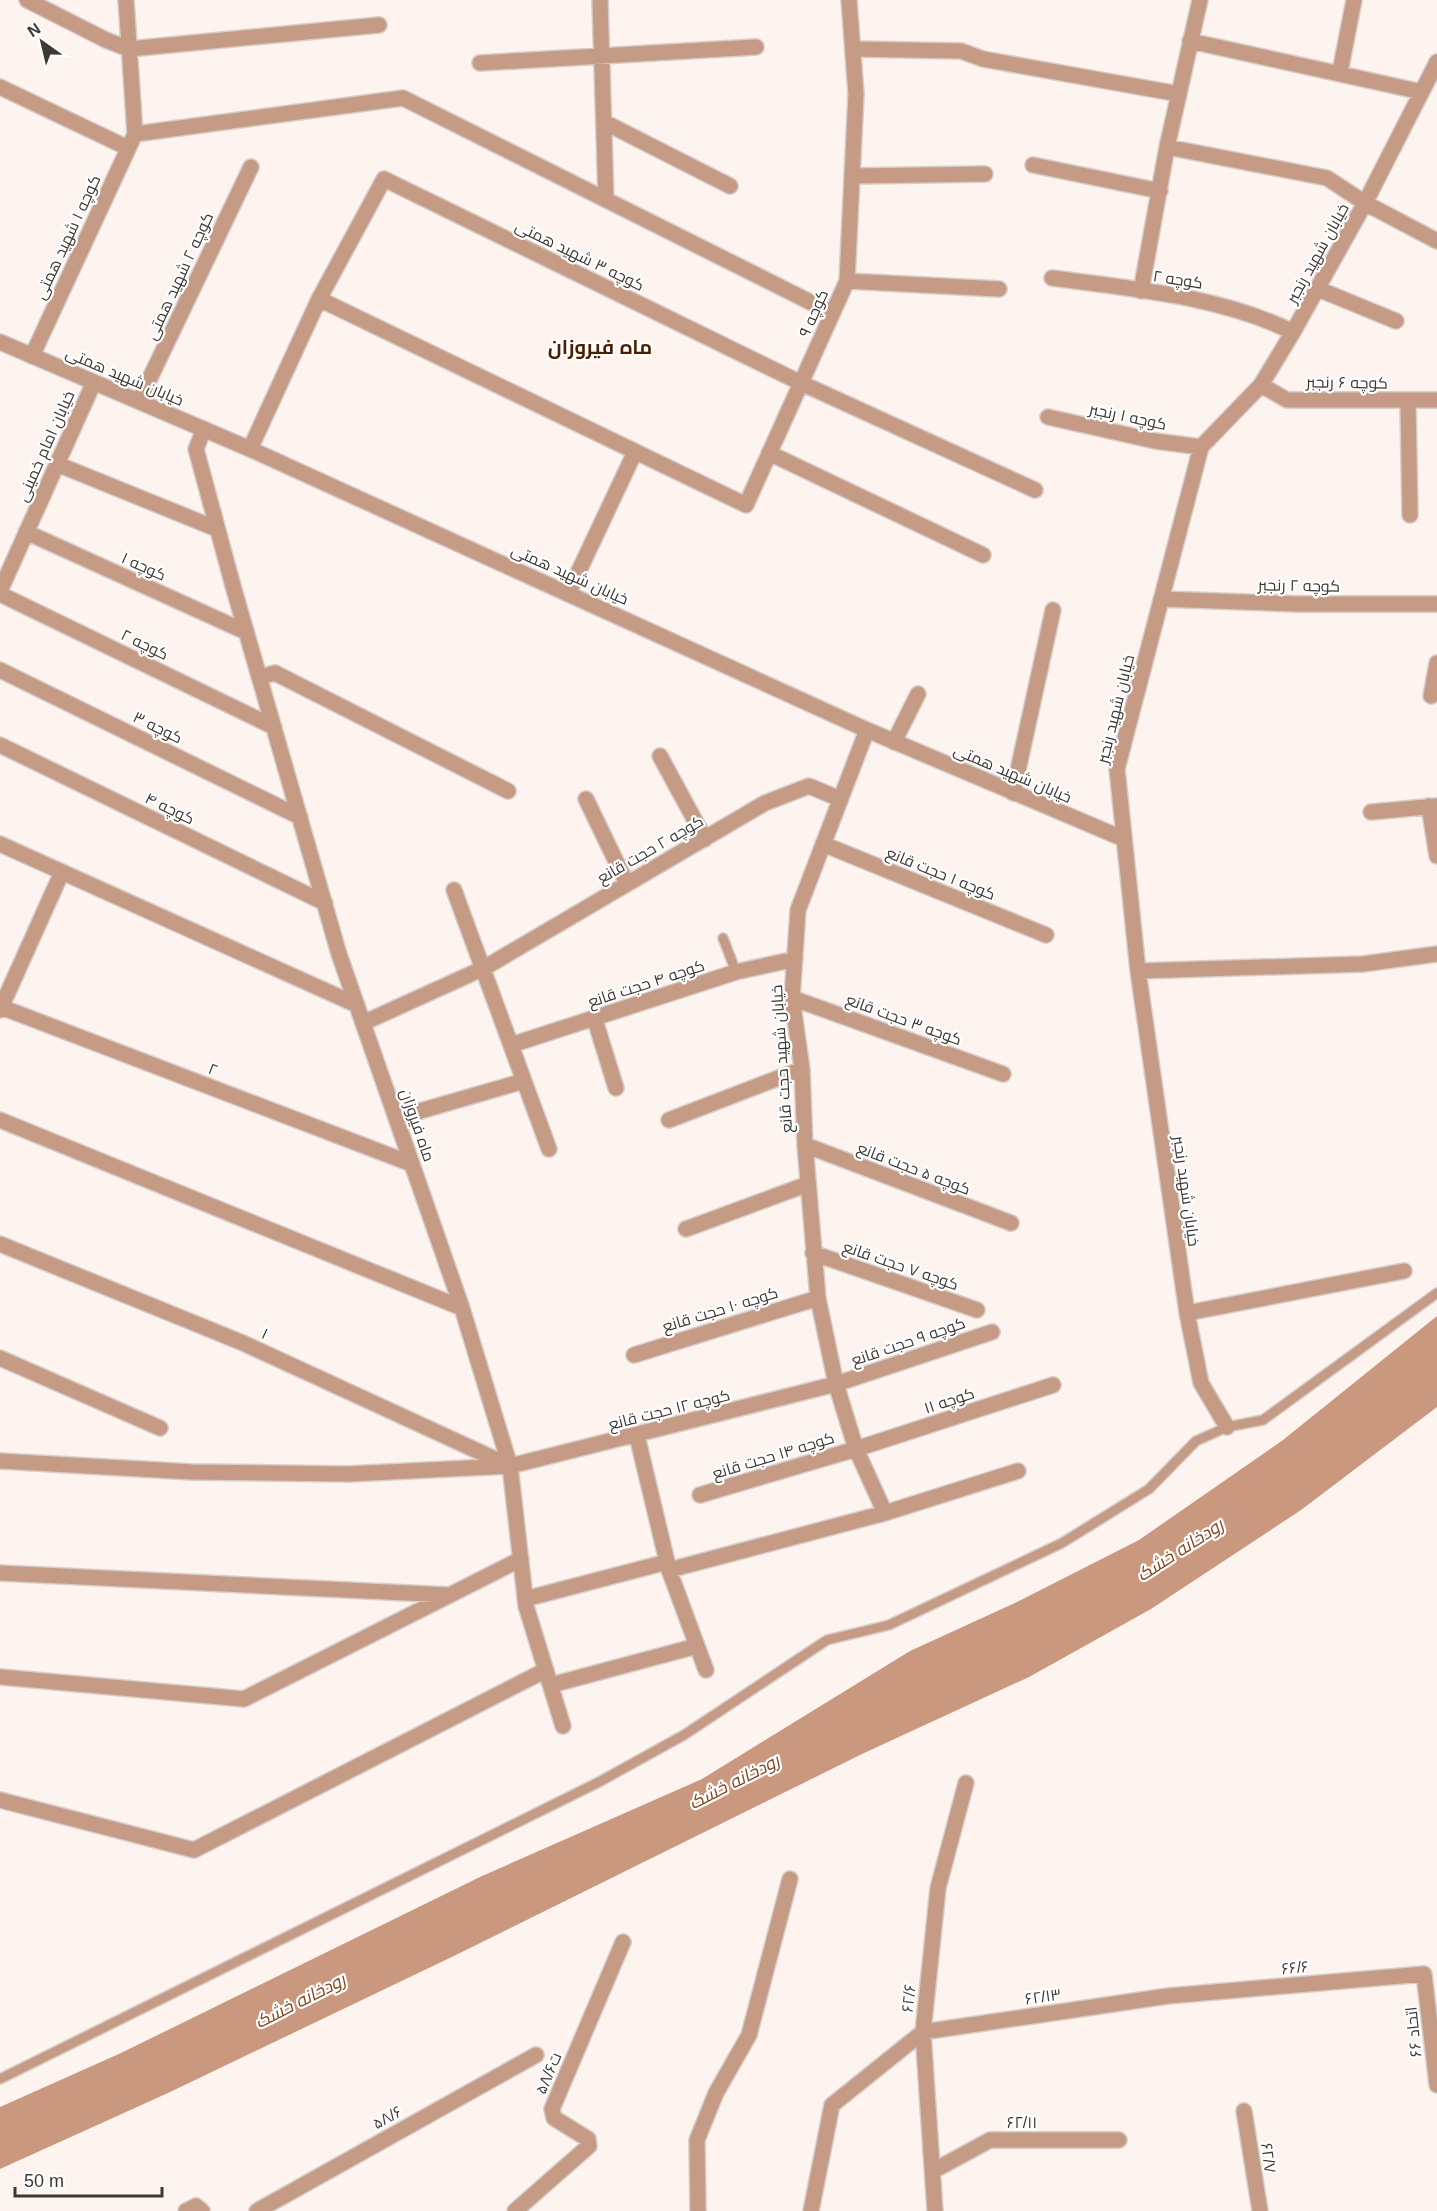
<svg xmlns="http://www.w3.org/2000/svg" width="1437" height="2211" viewBox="0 0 1437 2211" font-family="Arial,Cairo,sans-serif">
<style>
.water{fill:#ca987e}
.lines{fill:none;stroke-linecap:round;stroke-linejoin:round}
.service-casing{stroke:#d7ceca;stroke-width:12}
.minor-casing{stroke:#d7ceca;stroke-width:18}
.tertiary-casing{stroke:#d7ceca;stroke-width:18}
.service{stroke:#c59b85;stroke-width:9}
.minor{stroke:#c59b85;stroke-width:15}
.tertiary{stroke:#c59b85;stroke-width:15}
.labels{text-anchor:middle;stroke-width:4.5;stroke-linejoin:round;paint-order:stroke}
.street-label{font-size:16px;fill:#3e3835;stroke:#fff}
.water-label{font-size:18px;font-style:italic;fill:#83431d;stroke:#fff}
.quarter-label{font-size:20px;font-weight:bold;fill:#4d1f01;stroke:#fff}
</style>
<rect width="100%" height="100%" fill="#fdf3ef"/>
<!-- water -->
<path class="water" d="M1437,1316V1407L1301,1510L1151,1609L1029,1677L862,1754L460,1953L168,2093L0,2169V2107L121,2053L482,1876L702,1779L910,1651L1017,1602L1139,1540L1283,1440Z"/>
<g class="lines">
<!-- service casing -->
<g class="service-casing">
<path id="service" d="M723,938L736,972
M0,2079L599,1782L684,1735L827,1640L889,1625L1062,1543L1149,1489L1196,1441L1227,1427L1263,1420L1437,1293"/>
</g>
<!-- minor casing -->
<g class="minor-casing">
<path id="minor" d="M27,0L106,40L129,49L379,25
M600,0L606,200
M1190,41L1422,92
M853,49L961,51L983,59L1179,94
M480,63L756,47
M1340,72L1354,0
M0,87L128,148
M604,122L730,186
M135,134L403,98L832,313
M1167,147L1327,178L1365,203L1437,241
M1033,165L1160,191
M852,176L985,174
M1052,278C1133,289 1220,296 1293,332
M847,281L999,289
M1318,289L1396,321
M1141,291L1167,147L1200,0
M319,299L746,505L847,281L856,94L849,0
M32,356L135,134L126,0
M1261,385L1287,400H1437
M139,401L251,167
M1408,401L1410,515
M1048,417L1155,441L1201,447
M204,429L196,449L233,586L339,954L462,1308L510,1466L526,1606L563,1726
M250,449L319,299L384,179L801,383L1035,490
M769,453L983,555
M57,464L217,529
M26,532L246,632
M0,591L94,382
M569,592L635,452
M0,594L274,727
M1161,599L1297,604H1437
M0,670L300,817
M259,677L275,673L508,791
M1431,696L1437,663
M867,730L798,910L792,998L802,1069L805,1145L818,1298L836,1384L856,1449L885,1513
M894,742L918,694
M0,745L325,903
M660,756L705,839
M1013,793L1053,610
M586,799L627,884
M1429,806L1437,856
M1371,812L1437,806
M0,844L357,1005
M823,844L1046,935
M454,890L549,1149
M1138,971L1363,964L1437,954
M792,998L1003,1074
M1,1007L412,1164
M0,1010L62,872
M595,1020L616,1088
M363,1023L484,968L765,803L809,786L840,799
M511,1045L736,972L795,959
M396,1118L524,1081
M0,1120L462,1308
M669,1120L802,1069
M805,1145L1011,1223
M686,1229L808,1184
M0,1244L243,1343L508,1465
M813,1253L977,1310
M1187,1313L1404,1271
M634,1355L818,1298
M0,1358L160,1428
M1227,1427L1201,1383L1187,1313L1138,971L1117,769L1201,447L1261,385L1293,332L1365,203L1437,62
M637,1436L669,1570L706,1670
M0,1461L193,1472L348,1474L510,1466L836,1384L992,1332
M700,1495L856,1449L1053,1385
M669,1570L885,1513L1018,1471
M0,1573L449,1595
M525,1599L667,1562
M0,1677L244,1699L521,1559
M551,1685L697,1646
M0,1800L194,1850L546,1670
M1244,2111L1260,2211
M933,2171L990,2140H1119
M186,2211L196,2206L202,2211
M257,2211L536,2055
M515,2211L589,2146L588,2139L554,2118L552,2109L623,1942
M698,2211L697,2140L716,2093L749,2035L790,1879
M811,2211L832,2105L923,2032L938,1888L966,1783
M935,2211L923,2032L1168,1996L1424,1974L1437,2085"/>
</g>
<!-- tertiary casing -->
<g class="tertiary-casing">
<path id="tertiary" d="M0,342L250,449L867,730L1124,839"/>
</g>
<!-- service -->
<use href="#service" class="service"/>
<!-- minor -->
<use href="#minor" class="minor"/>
<!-- tertiary -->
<use href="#tertiary" class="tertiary"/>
</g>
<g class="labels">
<!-- street labels -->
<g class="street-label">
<text transform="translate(67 237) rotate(-65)" y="6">کوچه ۱ شهید همتی</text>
<text transform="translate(1317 253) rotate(-61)" y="6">خیابان شهید رنجبر</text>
<text transform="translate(580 255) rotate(26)" y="6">کوچه ۳ شهید همتی</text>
<text transform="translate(179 276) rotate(-65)" y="6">کوچه ۲ شهید همتی</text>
<text transform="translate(1178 279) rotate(9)" y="6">کوچه ۲</text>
<text transform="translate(813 313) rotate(-66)" y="6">کوچه ۹</text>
<text transform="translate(125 376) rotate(23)" y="6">خیابان شهید همتی</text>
<text transform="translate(1347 382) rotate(1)" y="6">کوچه ۶ رنجبر</text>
<text transform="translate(1128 416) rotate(12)" y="6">کوچه ۱ رنجبر</text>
<text transform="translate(45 446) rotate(-66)" y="6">خیابان امام خمینی</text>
<text transform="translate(144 566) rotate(24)" y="6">کوچه ۱</text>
<text transform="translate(570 574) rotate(24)" y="6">خیابان شهید همتی</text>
<text transform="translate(1299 585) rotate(1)" y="6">کوچه ۲ رنجبر</text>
<text transform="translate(145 644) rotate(26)" y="6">کوچه ۲</text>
<text transform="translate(1115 709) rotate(-76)" y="6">خیابان شهید رنجبر</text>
<text transform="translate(158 727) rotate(26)" y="6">کوچه ۳</text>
<text transform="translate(1013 773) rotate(23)" y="6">خیابان شهید همتی</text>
<text transform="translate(170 808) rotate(26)" y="6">کوچه ۴</text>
<text transform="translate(650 849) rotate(-30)" y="6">کوچه ۲ حجت قانع</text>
<text transform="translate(941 873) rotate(22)" y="6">کوچه ۱ حجت قانع</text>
<text transform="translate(646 983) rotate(-18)" y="6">کوچه ۴ حجت قانع</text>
<text transform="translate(904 1019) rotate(20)" y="6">کوچه ۳ حجت قانع</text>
<text transform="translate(781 1059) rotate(-94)" y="6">خیابان شهید حجت قانع</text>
<text transform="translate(213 1069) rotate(21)" y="6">۲</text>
<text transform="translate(418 1125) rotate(71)" y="6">ماه فیروزان</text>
<text transform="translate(914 1168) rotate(21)" y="6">کوچه ۵ حجت قانع</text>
<text transform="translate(1187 1191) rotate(82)" y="6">خیابان شهید رنجبر</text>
<text transform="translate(901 1265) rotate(19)" y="6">کوچه ۷ حجت قانع</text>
<text transform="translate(720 1309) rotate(-17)" y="6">کوچه ۱۰ حجت قانع</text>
<text transform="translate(265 1333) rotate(25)" y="6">۱</text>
<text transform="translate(908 1341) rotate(-19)" y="6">کوچه ۹ حجت قانع</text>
<text transform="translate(949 1400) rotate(-18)" y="6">کوچه ۱۱</text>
<text transform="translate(669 1409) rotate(-14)" y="6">کوچه ۱۲ حجت قانع</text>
<text transform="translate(773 1455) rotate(-17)" y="6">کوچه ۱۴ حجت قانع</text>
<text transform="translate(1295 1967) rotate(-5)" y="6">۶۶/۶</text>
<text transform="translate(1043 1996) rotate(-8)" y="6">۶۲/۱۳</text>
<text transform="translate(908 1998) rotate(-84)" y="6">۶۲/۶</text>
<text transform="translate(1413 2032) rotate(-96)" y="6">اتحاد ۶۶</text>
<text transform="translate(548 2073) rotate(-67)" y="6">۵۸/۶ت</text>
<text transform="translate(387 2117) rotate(-29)" y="6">۵۸/۶</text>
<text x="1022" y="2128">۶۲/۱۱</text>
<text transform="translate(1269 2158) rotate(82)" y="6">۶۲/۷</text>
</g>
<!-- water labels -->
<g class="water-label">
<text transform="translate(1180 1550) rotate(-33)" y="6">رودخانه خشک</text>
<text transform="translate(734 1782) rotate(-27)" y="6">رودخانه خشک</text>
<text transform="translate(300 2001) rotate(-27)" y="6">رودخانه خشک</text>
</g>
<!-- quarter labels -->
<g class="quarter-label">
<text x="600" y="354">ماه فیروزان</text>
</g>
</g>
<!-- north arrow -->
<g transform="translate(42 42) rotate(326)" stroke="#ffffff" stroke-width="4.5" paint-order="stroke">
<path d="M0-4.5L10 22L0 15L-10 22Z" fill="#3e3835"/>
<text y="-9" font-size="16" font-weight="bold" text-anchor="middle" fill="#3e3835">N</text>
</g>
<!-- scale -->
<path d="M15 2187v9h147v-9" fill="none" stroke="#3e3835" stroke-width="3"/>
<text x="24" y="2187" font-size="18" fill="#3e3835" stroke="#ffffff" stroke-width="4.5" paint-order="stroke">50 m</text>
</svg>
